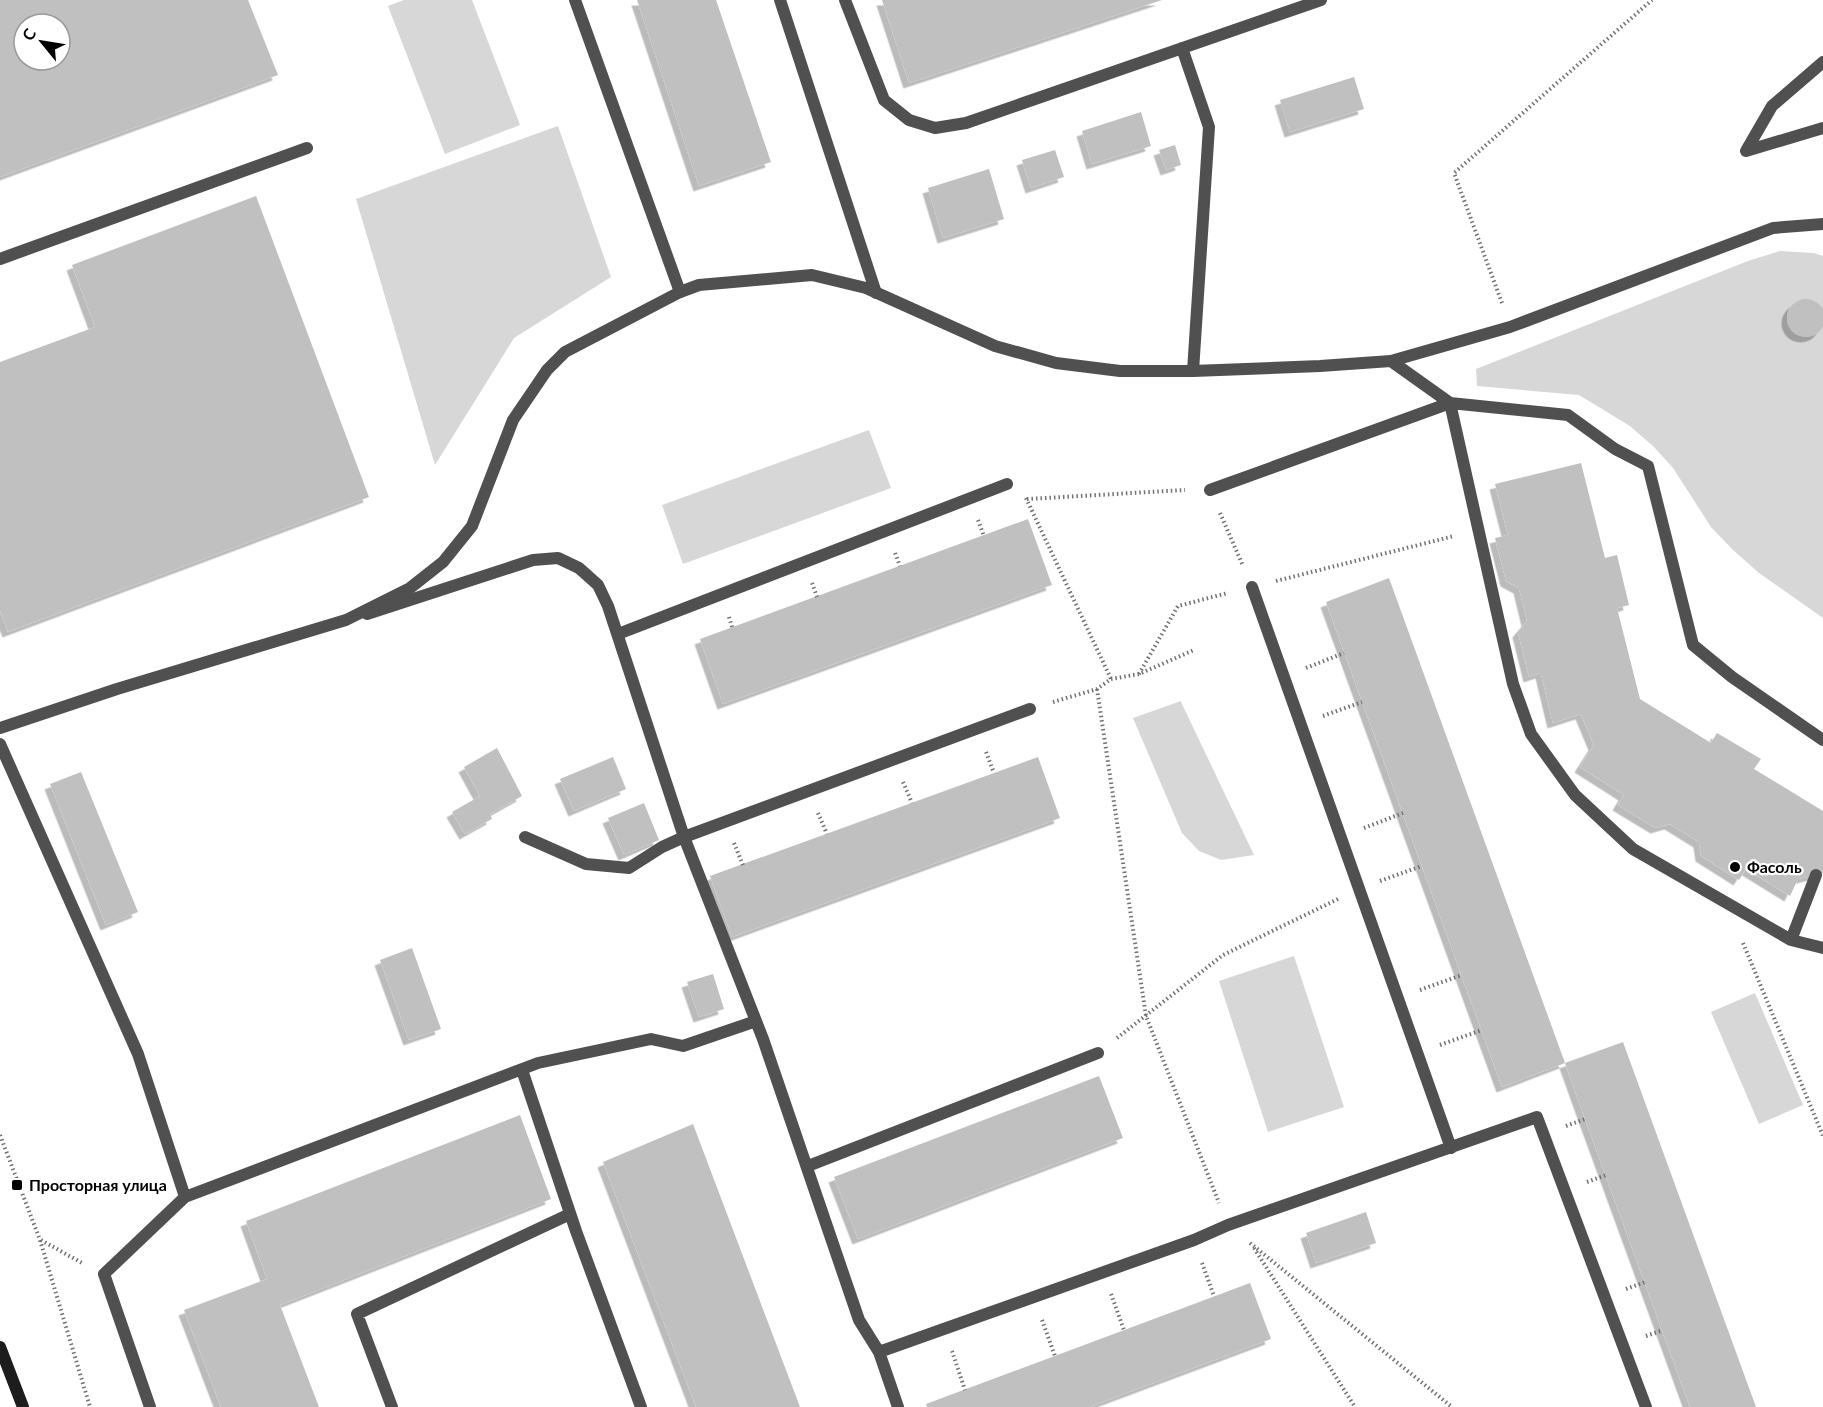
<svg xmlns="http://www.w3.org/2000/svg" width="1823" height="1407" viewBox="0 0 1823 1407" font-family="Lato,sans-serif">
<style>
.green{fill:#d7d7d7}
.building{fill:#c0c0c0;fill-rule:evenodd;filter:url(#shadow)}
.lines{fill:none;stroke-linecap:round;stroke-linejoin:round}
.path{stroke:#727272;stroke-width:4;stroke-dasharray:1.5 3;stroke-linecap:butt}
.lane{stroke:#505050;stroke-width:12}
.street{stroke:#505050;stroke-width:12}
.secondary{stroke:#1d1d1d;stroke-width:12}
.poi-dot{fill:#000;stroke:#fff;stroke-width:2}
.labels{text-anchor:middle;stroke-width:4.5;stroke-linejoin:round;paint-order:stroke}
.poi-label{font-size:16px;font-weight:bold;fill:#000;stroke:#fff;text-anchor:start}
</style>
<defs>
<filter id="shadow"><feDropShadow dx="-5.5" dy="5.5" stdDeviation="0" flood-color="#0004"/></filter>
</defs>
<rect width="100%" height="100%" fill="#fff"/>
<!-- green -->
<path class="green" d="M404,0H472L520,125L445,154L388,6Z
M558,126L611,277L514,338L435,465L356,199Z
M1780,251L1814,253L1823,256V618L1759,573L1733,550L1711,527L1673,468L1654,447L1630,426L1579,395L1477,386L1476,369L1748,261Z
M869,430L891,488L683,564L662,505Z
M1181,701V702L1254,855L1221,860L1199,851L1182,833L1133,718Z
M1294,956L1344,1107L1268,1132L1219,981Z
M1755,993L1803,1105L1759,1124L1711,1012Z"/>
<!-- building -->
<path class="building" d="M0,0H248L278,75L0,177ZM24,24H60V60H24Z
M637,0H716L771,162L699,186Z
M882,0H1162L909,83Z
M1354,77L1364,109L1290,132L1280,100Z
M1141,112L1151,146L1092,164L1082,131Z
M1175,145L1181,165L1166,170L1159,150Z
M1055,150L1064,177L1031,188L1022,160Z
M989,169L1004,219L943,238L928,188Z
M256,196L369,497L8,632L0,611V362L95,327L72,265Z
M1787 318a19 19 0 1 1 38 0a19 19 0 1 1-38 0Z
M1581,463L1605,558L1617,555L1629,605L1617,608L1640,699L1711,743L1717,733L1761,759L1754,769L1823,811V873L1798,879L1790,896L1746,869L1739,880L1701,856L1699,842L1670,824L1656,828L1618,805L1624,795L1580,767L1594,745L1581,714L1553,723L1541,673L1529,677L1518,632L1527,621L1519,588L1506,581L1495,538L1508,535L1495,484Z
M1028,519L1052,585L723,704L700,639Z
M1389,578L1565,1063L1502,1087L1326,602Z
M497,748L522,796L490,814L492,819L465,834L452,812L480,796L464,767Z
M613,757L626,789L574,811L560,779Z
M1038,757L1060,818L732,937L710,876Z
M81,772L138,912L106,925L50,784Z
M644,803L659,840L624,855L608,818Z
M412,948L441,1029L409,1040L380,960Z
M713,974L724,1009L699,1017L687,982Z
M1623,1042L1756,1407H1690L1585,1119L1565,1063Z
M1099,1076L1123,1138L858,1239L834,1177Z
M520,1115L551,1199L280,1305L319,1407H221L184,1310L267,1279L246,1221Z
M693,1124L800,1407H696L603,1162Z
M1366,1212L1376,1243L1316,1263L1306,1233Z
M1250,1283L1271,1339L1089,1407H927L926,1404Z"/>
<g class="lines">
<!-- path -->
<path class="path" d="M1502,303L1454,173L1652,0
M1026,498L1111,679
M1027,499L1185,490
M1220,513L1243,566
M978,520L984,536
M895,553L900,566
M1276,581L1454,536
M812,583L817,597
M729,617L732,627
M1306,668L1344,653
M1139,674L1178,606L1228,593
M1097,689L1146,1016L1219,1203
M1053,702L1097,689L1111,679L1139,674L1194,650
M1323,716L1362,702
M986,752L994,773
M903,782L912,803
M818,813L827,834
M1364,828L1403,813
M734,843L743,865
M1380,881L1422,866
M1743,943L1823,1136
M1420,990L1462,975
M1117,1038L1223,955L1338,899
M1440,1045L1482,1030
M1566,1126L1585,1119
M0,1135L40,1240L90,1407
M1587,1182L1606,1175
M41,1240L82,1263
M1250,1243L1452,1407
M1254,1248L1355,1407
M1202,1263L1214,1296
M1626,1289L1645,1282
M1111,1294L1124,1330
M1042,1320L1055,1356
M1646,1336L1663,1330
M952,1351L965,1390"/>
<!-- lane -->
<path class="lane" d="M575,0L680,292
M780,0L876,293
M845,0L884,100L909,120L935,128L966,123L1321,0
M1182,48L1209,127L1193,371
M1823,62L1772,106L1746,151L1823,128
M0,259L307,148
M1210,490L1450,403L1391,361
M1252,587L1451,1148
M367,614L533,560L558,558L579,568L598,585L608,606L684,837L763,1039L859,1320L879,1352L898,1407
M618,634L1007,484
M1823,740L1732,677L1693,645L1648,466L1615,449L1568,415L1450,403L1513,684L1531,734L1575,795L1633,849L1791,940L1823,948
M0,744L138,1054L185,1197L538,1063L651,1039L683,1046L756,1021
M525,837L586,864L629,868L662,847L684,837L1030,709
M1791,940L1816,875
M522,1070L576,1231L641,1407
M808,1166L1098,1053
M879,1352L1194,1240L1228,1225L1537,1117L1646,1407
M150,1407L104,1274L185,1197
M392,1407L357,1314L570,1214"/>
<!-- street -->
<path class="street" d="M0,728L117,689L346,620L410,588L443,562L472,526L513,420L547,370L565,352L680,292L699,285L812,275L866,288L995,346L1056,363L1120,371H1193L1320,366L1391,361L1510,327L1773,228L1823,224"/>
<!-- secondary -->
<path class="secondary" d="M0,1347L23,1407"/>
</g>
<!-- markers -->
<g class="poi-dot">
<circle cx="1735" cy="867" r="6"/>
<rect x="11" y="1179" width="12" height="12" rx="3"/>
</g>
<g class="labels">
<!-- poi labels -->
<g class="poi-label">
<text x="1747" y="873">Фасоль</text>
<text x="29" y="1191">Просторная улица</text>
</g>
</g>
<!-- north arrow -->
<g transform="translate(42 42) rotate(300)"><circle r="28" fill="#ffffff" stroke="#999999" stroke-width="1.5"/>
<path d="M0-4.5L10 22L0 15L-10 22Z" fill="#000000"/>
<text y="-9" font-size="16" font-weight="bold" text-anchor="middle" fill="#000000">С</text>
</g>
</svg>
